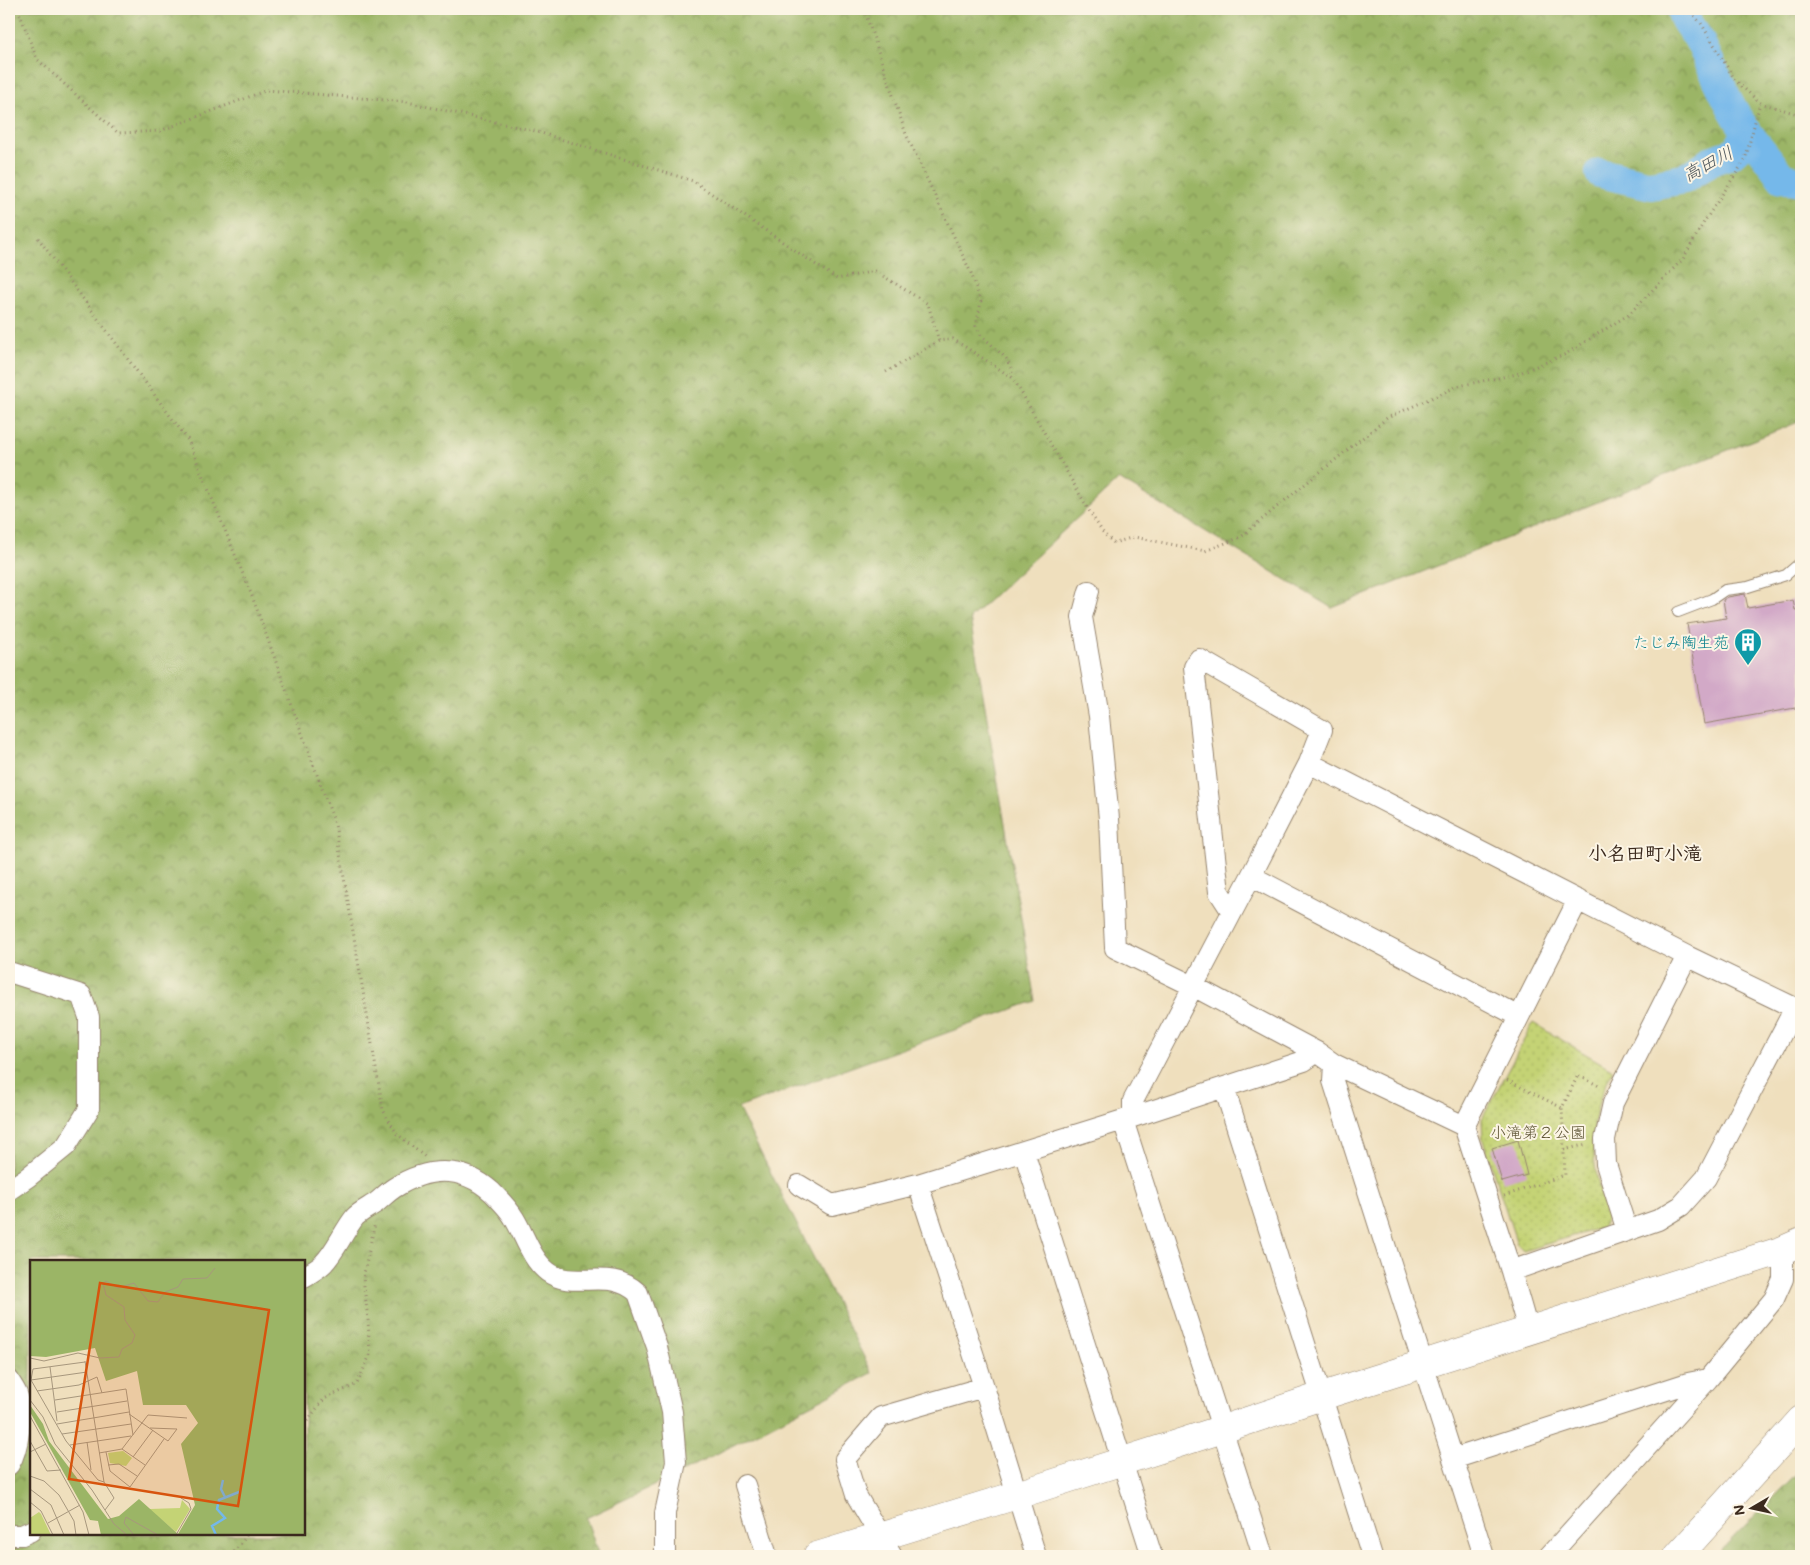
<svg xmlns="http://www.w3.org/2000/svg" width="1810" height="1565" viewBox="0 0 1810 1565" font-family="Mali,'Klee One',sans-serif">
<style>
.grass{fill:url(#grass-dots);stroke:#807e4a}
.forest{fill:url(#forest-crowns);stroke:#6b7042;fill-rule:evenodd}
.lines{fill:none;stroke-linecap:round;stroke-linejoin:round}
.river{stroke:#74b8ea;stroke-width:30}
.building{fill:#d2a9c7}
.lane-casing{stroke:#95846e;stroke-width:12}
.street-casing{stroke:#95846e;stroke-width:22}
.secondary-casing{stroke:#95846e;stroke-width:29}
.path{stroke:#95846e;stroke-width:3;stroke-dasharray:1 4;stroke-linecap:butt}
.lane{stroke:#fff;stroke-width:10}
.street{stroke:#fff;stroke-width:20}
.secondary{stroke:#fff;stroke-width:28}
.labels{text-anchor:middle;stroke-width:4;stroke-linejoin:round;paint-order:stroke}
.culture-label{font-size:16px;fill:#0d838f;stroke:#fcf5e5;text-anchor:end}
.park-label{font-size:16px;fill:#5d5434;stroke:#fcf5e5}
.water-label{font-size:18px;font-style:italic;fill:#4c555b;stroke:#fcf5e5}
.quarter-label{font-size:19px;font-weight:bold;fill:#3b2a1e;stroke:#fcf5e5}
.inset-river{fill:none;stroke:#74b8ea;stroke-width:2.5}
.inset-road{fill:none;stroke:#a7977d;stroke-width:1}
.view{fill:#d7540e;fill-opacity:0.15;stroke:#d7540e;stroke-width:2.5}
.inset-edge{fill:none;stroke:#3b2a1e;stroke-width:2.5}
</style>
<defs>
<pattern id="grass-dots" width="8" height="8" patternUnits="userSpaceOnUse" patternTransform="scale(1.25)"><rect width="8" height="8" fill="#c4d375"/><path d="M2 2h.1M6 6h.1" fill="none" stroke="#a9b565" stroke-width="1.8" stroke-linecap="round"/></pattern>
<pattern id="forest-crowns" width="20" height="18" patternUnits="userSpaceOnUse" patternTransform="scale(1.25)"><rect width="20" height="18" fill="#9bb566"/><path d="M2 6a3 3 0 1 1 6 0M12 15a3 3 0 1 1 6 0" fill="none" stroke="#809353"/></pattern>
</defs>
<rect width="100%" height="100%" fill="#fcf5e5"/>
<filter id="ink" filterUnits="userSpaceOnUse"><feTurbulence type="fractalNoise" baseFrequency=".02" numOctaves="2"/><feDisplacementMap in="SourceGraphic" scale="10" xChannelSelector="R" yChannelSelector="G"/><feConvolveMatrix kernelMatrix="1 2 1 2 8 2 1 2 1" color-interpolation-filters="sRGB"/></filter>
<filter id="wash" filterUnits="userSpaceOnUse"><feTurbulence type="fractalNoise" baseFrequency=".0096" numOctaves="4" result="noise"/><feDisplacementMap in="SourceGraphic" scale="20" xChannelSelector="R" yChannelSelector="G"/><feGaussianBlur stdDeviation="1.12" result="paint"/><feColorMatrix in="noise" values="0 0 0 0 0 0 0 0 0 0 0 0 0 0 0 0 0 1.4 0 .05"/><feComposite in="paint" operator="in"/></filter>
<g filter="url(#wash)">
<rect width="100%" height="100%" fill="#efdfbd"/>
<!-- grass -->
<path class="grass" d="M1533,1023L1613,1070C1608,1080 1602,1091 1599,1102C1587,1145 1596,1176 1607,1217L1603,1227L1523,1251L1517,1244L1483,1140L1482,1119Z"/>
<!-- forest -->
<path class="forest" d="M9,9H1801V421L1332,608L1119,479L970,618L1035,1001L738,1108L872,1373L674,1476L586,1518L599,1556H9ZM31,1261H304V1534H31Z
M1801,1469V1556H1715Z"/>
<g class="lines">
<!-- river -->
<path class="river" d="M1682,10C1683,22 1693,29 1699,40C1714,70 1727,104 1747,132C1758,147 1771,161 1782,178L1801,181
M1600,173L1651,185L1684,179L1713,160L1731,154L1740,146L1747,131"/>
</g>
<g id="blocks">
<!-- building -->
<path class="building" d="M1745,594L1748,608L1793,600L1795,610L1801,609V707L1704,724L1687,624L1726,618L1723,600L1728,597Z
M1518,1140L1527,1175L1502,1182L1492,1148Z"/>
</g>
</g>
<g filter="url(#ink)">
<use href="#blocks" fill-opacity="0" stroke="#95846e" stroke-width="1"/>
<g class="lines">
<!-- lane casing -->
<g class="lane-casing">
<path id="lane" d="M1678,612L1712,599L1725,590L1748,587L1786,575L1801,562"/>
</g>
<!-- street casing -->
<g class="street-casing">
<path id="street" d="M1089,591L1082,617L1099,716L1109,819L1115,948L1193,986L1317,1052L1334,1064L1464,1126
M1309,763L1687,956L1795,1008L1706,1178L1681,1206L1658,1220L1511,1271
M1251,876L1518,1016
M9,972L81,995L89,1017V1109L66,1146L28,1177L9,1190
M1334,1064L1333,1081L1484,1556
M1224,1087L1372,1556
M1133,1117V1101L1251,876L1309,763L1322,730L1199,659L1194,667L1219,892L1232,912
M1123,1120L1263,1556
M1024,1152L1152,1556
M799,1185L832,1205L918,1184
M1627,1231L1606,1164L1605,1139L1613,1103L1687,956
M304,1277C310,1273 318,1269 323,1264C336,1251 343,1232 355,1217C361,1211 370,1207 377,1202C383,1197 388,1192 394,1188C427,1167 462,1165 492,1192C499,1199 509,1209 514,1218C525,1236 531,1259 548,1272C574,1291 609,1266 638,1293L657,1347L672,1412L676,1462L665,1513V1556
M1528,1330L1511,1271L1464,1126L1578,900
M9,1380C11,1384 15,1389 17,1394C24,1411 19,1449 9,1465
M1453,1459L1688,1383L1708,1379
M745,1485L767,1556
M9,1535H22L31,1531
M892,1556L856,1495L845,1459L881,1417L984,1387
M1036,1556L984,1387L918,1184L1133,1117L1304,1061L1317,1052
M1549,1556L1708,1379L1774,1299L1783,1279V1250"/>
</g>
<!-- secondary casing -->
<g class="secondary-casing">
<path id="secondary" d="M817,1556L1017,1495L1223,1429L1322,1396L1783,1250L1801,1242
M1678,1556L1801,1420"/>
</g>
<!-- path -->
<path class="path" d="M18,9L37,59L118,133L160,131L267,90L407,102L535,131L693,181L837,279L875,271L928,304L939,341
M864,9L906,134L971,273L981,302L976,326L981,335L1006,358L1011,368L1013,377
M1687,9L1701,23L1735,80L1760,103
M38,238L188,440L252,596L335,824L383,1110L397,1134L425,1157
M886,372L939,341L953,339L1013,378L1091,514L1104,534L1114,543L1134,537L1205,551L1241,537L1278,506L1387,418L1458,386L1517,374L1564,355L1628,315L1683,259L1704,222L1745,160L1760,103L1801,115
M1507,1080L1562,1108L1578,1075L1601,1087
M1564,1150L1587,1144
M1504,1196L1565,1175L1562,1108
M304,1425L324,1399L357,1384L370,1355L368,1319L363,1278L375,1223
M231,1556L248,1534"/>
<!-- lane -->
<use href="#lane" class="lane"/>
<!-- street -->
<use href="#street" class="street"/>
<!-- secondary -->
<use href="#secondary" class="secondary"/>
</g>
</g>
<!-- icons -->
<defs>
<g id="building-pin" transform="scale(1.4375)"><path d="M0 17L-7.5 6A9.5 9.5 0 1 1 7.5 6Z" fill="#0f9aa8" stroke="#fcf5e5"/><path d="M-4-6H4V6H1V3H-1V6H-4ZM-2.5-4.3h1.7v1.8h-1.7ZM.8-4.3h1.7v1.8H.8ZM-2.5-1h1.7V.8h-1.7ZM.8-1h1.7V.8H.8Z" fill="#fff"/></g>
</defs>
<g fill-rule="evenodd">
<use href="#building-pin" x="1748" y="642"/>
</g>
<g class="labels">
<!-- culture labels -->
<g class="culture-label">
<text x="1729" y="648">たじみ陶生苑</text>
</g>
<!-- park labels -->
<g class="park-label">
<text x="1538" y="1138">小滝第２公園</text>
</g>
<!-- water labels -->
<g class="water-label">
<text transform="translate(1708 164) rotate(-28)" y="6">高田川</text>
</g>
<!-- quarter labels -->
<g class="quarter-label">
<text x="1645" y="860">小名田町小滝</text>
</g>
</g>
<!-- overview -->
<g transform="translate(30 1260)">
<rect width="275" height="275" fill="#efdfbd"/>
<path d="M93,191L102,198L96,206L80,203L78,193ZM152,240L160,249L146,272L119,249L150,248ZM9,252L11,254L21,275H0V258Z" fill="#c4d375"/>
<path d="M0,0H275V275H71L68,261L60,260L0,152V145L13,164L19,181L78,259L89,256L109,239L148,274L165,245L151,184L168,163L156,145H113L107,111L76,121L65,88L16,97L0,96Z" fill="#9bb566"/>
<path class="inset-river" d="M193,220L191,229L195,237M186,275L182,266L195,258L187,249L189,240L209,232"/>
<path class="inset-road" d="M0,98L14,101L48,93L70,98L89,97L92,89L102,83L105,75L95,60L94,47L76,35L73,23L76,21L88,28L104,23L118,41L128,42L135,32L148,27L153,19L177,18L185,8M55,101L74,222L84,238L75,250M55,102L3,109L1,120L36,181L68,220L74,222M20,107L27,161M1,120L57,112M7,131L49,125L67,117L72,133M0,140L13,157L25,184L62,230L84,264L97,275M25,140L96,129L103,175M27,152L97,141M99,154L138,181L147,169M0,156L53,252L59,275M27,164L99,152M120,168L147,169M32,174L101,164M0,181L17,211L31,210M57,182L61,210M40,185L101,176M92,189L118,155L157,158M0,192L16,184M76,192L80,211L100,227L134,179M69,193L92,189L115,205M103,197L123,170M78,205L89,204L107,216M0,216L14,221L29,235L44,261L46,275M0,229L21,245L34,275M0,242L11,251L23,275M18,263L50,245M104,275L94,263L96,257L128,275M146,275L161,249L159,243L151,238"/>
<path class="view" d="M70,23L239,50L208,246L39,219Z"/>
<rect width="275" height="275" class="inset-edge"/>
</g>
<!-- margin -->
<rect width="1810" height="1565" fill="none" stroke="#fcf5e5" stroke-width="30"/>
<!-- north arrow -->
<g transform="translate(1752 1508) rotate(261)" stroke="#fcf5e5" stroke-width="4" paint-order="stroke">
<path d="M0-4L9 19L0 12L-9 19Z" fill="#3b2a1e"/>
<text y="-8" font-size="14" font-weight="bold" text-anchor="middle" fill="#3b2a1e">N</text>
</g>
</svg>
